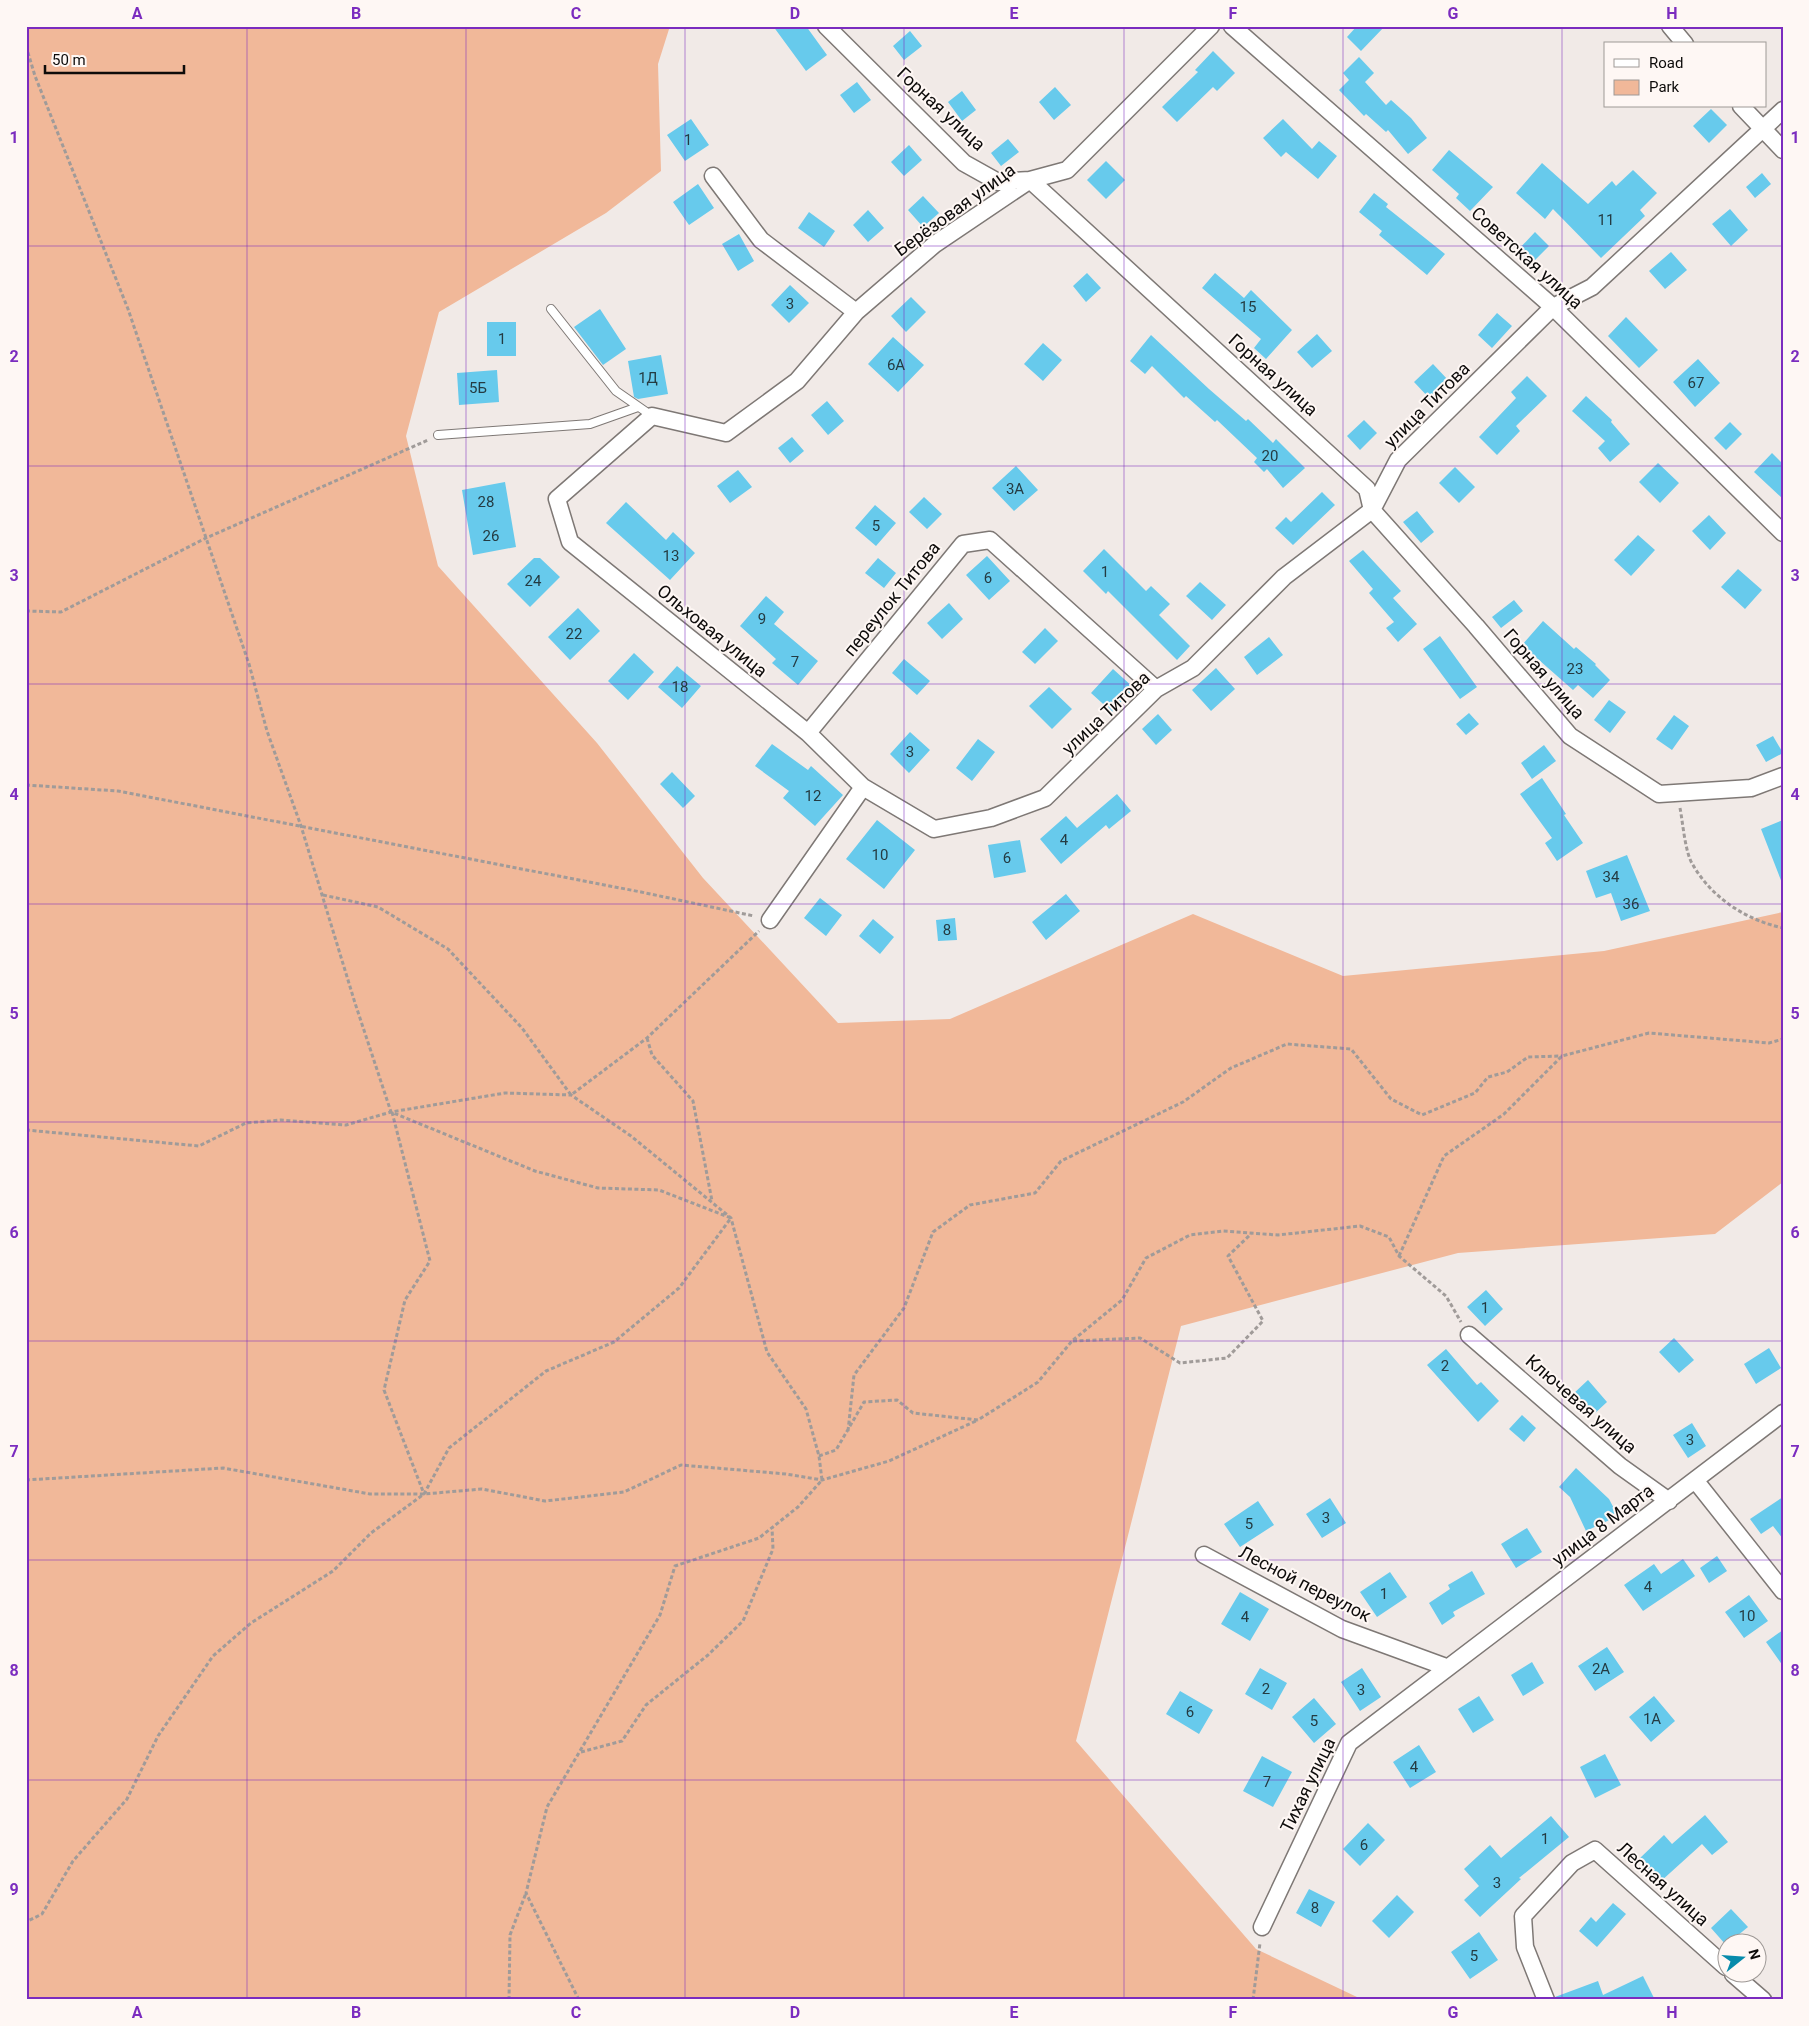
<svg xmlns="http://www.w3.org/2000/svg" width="1809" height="2026" viewBox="0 0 1809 2026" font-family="Roboto,sans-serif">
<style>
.green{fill:#f1b899}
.building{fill:#67caec}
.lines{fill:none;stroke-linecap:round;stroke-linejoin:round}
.lane-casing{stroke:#7e7875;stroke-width:10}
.street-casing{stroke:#7e7875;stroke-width:19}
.path{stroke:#a09b99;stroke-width:3;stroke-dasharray:4 2.5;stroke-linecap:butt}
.lane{stroke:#fff;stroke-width:8}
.street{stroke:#fff;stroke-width:16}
.grid{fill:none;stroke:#7b2cbf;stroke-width:1;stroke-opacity:0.55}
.labels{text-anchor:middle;stroke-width:4;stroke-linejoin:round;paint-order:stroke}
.number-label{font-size:15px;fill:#243b42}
.street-label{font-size:18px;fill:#0d0b0a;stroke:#fef7f4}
.neatline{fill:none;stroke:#7b2cbf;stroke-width:2}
.grid-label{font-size:16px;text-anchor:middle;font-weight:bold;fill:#7b2cbf}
</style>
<rect width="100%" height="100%" fill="#f1eae7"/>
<!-- green -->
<path class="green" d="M26,26H670L658,64L661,171L606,213L439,312L406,436L438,566L597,743L703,878L838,1023L950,1019L1193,914L1343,976L1604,951L1783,912V1182L1715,1234L1458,1253L1181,1326L1076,1741L1256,1949L1357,1997L1358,2000H26Z"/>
<!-- building -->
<path class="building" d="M773,26H806L827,55L806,71Z
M1357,26H1385L1361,51L1347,37Z
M910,31L922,46L904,60L893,46Z
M1213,51L1235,73L1217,91L1213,87L1177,122L1162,107L1198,72L1195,70Z
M1359,57L1374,73L1365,82L1386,105L1391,100L1411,118L1427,138L1408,154L1388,130L1386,132L1366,114L1364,116L1339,90L1349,80L1343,73Z
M857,82L871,100L854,113L840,95Z
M1055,87L1071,105L1054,120L1039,102Z
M962,91L976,110L962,121L948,102Z
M1711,109L1727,125L1709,143L1693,126Z
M691,119L709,145L685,161L667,135Z
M1283,119L1312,149L1319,141L1337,156L1318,179L1286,152L1281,157L1263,138Z
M1008,139L1019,152L1001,166L991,153Z
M909,145L922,160L904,176L891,162Z
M1449,150L1493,187L1470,211L1456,198L1459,194L1432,170Z
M1106,161L1125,180L1106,199L1087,180Z
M1542,163L1588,204L1612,181L1616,186L1633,170L1657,193L1640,210L1645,216L1601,258L1553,209L1545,219L1516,193Z
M1762,173L1771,184L1755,198L1746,187Z
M698,184L714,208L689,225L673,202Z
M1374,193L1388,204L1386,207L1445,254L1427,275L1379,235L1382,231L1359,212Z
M923,196L939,213L923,227L908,210Z
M1730,209L1748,230L1731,246L1712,224Z
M868,210L884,228L868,242L853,225Z
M809,212L835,231L824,247L798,228Z
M1535,232L1549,246L1532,263L1518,250Z
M739,234L754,261L738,271L722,244Z
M1671,252L1687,270L1665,289L1649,271Z
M1087,273L1101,288L1086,302L1073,286Z
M1215,273L1244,298L1251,290L1292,330L1266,359L1254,348L1261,339L1202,288Z
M790,285L809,303L789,323L771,305Z
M911,297L926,312L906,332L891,316Z
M600,309L626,349L603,365L574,327Z
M1497,313L1512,326L1492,348L1478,335Z
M1626,317L1658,350L1639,368L1608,336Z
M487,322H516V356H487Z
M1317,334L1332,351L1312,368L1297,352Z
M1151,335L1209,389L1246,421L1248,419L1273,443L1276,439L1305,468L1283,488L1267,469L1264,472L1254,462L1257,458L1217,420L1215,422L1186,396L1184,398L1152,366L1145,374L1130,361Z
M893,337L924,365L898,392L868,364Z
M1043,343L1062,360L1043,381L1024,364Z
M661,355L668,394L638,399L634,397L628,361Z
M1698,359L1720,383L1695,407L1673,382Z
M1433,364L1449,381L1430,399L1414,382Z
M497,370L499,402L459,405L457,373Z
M1527,376L1547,396L1516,426L1520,431L1497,455L1479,437L1516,398L1511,392Z
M1586,396L1612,420L1611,422L1630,444L1610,462L1598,448L1605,441L1572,411Z
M827,401L844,421L828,435L811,415Z
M1364,420L1377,433L1360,450L1347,436Z
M1730,422L1742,434L1726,450L1714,438Z
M792,437L804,451L790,463L778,448Z
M1772,453L1783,464V499L1754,472Z
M1658,463L1679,483L1660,503L1639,482Z
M1016,466L1038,490L1014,511L992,488Z
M1455,467L1475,487L1459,503L1439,483Z
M738,470L752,487L730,503L717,486Z
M505,482L516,547L473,555L462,490Z
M1322,492L1335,505L1293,545L1275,528L1286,517L1291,522Z
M924,497L942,514L927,529L909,512Z
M626,502L666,540L673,532L695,553L670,580L606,523Z
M875,505L896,523L876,546L855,528Z
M1417,511L1434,532L1421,543L1403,522Z
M1709,515L1726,533L1710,550L1692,531Z
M1638,535L1655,550L1631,576L1614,560Z
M1104,549L1146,591L1151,586L1170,604L1159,615L1190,646L1177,660L1108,591L1106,594L1083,571Z
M1363,550L1401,591L1393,598L1417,624L1398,642L1386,628L1394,622L1369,593L1373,589L1349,561Z
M987,556L1010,581L989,600L966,575Z
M534,558H540L560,577L530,607L507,584Z
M878,558L896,573L884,588L865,573Z
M1738,569L1762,590L1745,609L1721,587Z
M1200,582L1226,605L1212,620L1186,596Z
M766,596L784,612L774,624L818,661L798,685L772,663L776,659L740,626Z
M1514,600L1523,611L1501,628L1492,617Z
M949,603L963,619L942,639L927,623Z
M578,608L600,631L570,660L548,637Z
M1543,621L1574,649L1576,647L1596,664L1595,665L1610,680L1593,698L1578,685L1573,690L1522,645Z
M1045,628L1058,641L1035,664L1022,652Z
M1440,636L1477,687L1460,699L1423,649Z
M1269,637L1283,655L1257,675L1244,657Z
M634,653L654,672L628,700L608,681Z
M904,659L930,681L917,695L892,673Z
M677,666L701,686L682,708L658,687Z
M1216,668L1235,689L1211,711L1192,690Z
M1113,669L1134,688L1112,712L1091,693Z
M1049,687L1072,709L1052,729L1029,706Z
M1609,700L1626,712L1610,733L1594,720Z
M1469,713L1479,724L1466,735L1456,724Z
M1158,714L1172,730L1156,745L1142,729Z
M1674,715L1689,726L1672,750L1656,739Z
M910,732L930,750L909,773L890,754Z
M1773,736L1783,753L1766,762L1756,745Z
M978,739L995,752L972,781L956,768Z
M772,744L808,770L811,766L843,795L815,826L783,798L789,791L755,766Z
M1544,745L1556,761L1532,779L1521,763Z
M672,772L695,796L683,808L660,784Z
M1542,778L1566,814L1564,815L1583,843L1557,861L1545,843L1552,838L1520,794Z
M1117,794L1131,811L1109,829L1106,825L1061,864L1040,839L1066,816L1077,828Z
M877,820L915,850L884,889L846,859Z
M1783,820V883H1782L1761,829Z
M1020,840L1026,872L994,878L988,845Z
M1627,855L1650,911L1621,921L1611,893L1596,898L1586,871Z
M1066,894L1080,911L1046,940L1032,922Z
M820,898L842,915L826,936L804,918Z
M955,918L957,940L938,941L936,920Z
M873,919L894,937L880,954L859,936Z
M1486,1290L1503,1309L1485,1326L1467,1307Z
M1674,1338L1694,1360L1679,1373L1659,1352Z
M1769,1348L1781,1368L1756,1384L1744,1364Z
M1446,1349L1477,1385L1481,1382L1499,1401L1478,1422L1427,1365Z
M1588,1380L1607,1402L1593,1415L1573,1394Z
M1522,1415L1536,1428L1524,1442L1509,1429Z
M1692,1423L1706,1446L1688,1458L1673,1435Z
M1576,1468L1609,1499L1618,1516L1586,1531L1570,1497L1559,1487Z
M1783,1497V1539L1773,1526L1761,1534L1750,1519Z
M1330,1498L1346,1523L1322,1538L1306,1514Z
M1258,1501L1274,1525L1240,1547L1224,1524Z
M1527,1528L1542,1552L1516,1568L1501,1544Z
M1717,1556L1727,1571L1709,1583L1700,1568Z
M1683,1559L1695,1576L1643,1611L1624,1585L1654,1564L1661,1574Z
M1472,1571L1485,1594L1453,1612L1455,1616L1442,1625L1429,1603L1450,1589L1448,1585Z
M1390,1572L1407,1597L1377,1617L1360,1592Z
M1240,1592L1269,1609L1250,1641L1221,1624Z
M1749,1595L1768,1621L1744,1638L1725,1612Z
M1783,1630V1666L1766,1642Z
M1607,1647L1624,1672L1595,1691L1578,1666Z
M1532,1662L1544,1683L1523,1696L1511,1675Z
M1260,1668L1287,1683L1272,1710L1245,1694Z
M1362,1668L1381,1697L1360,1711L1341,1682Z
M1180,1691L1213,1710L1199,1734L1166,1714Z
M1479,1696L1494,1720L1473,1733L1458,1709Z
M1654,1696L1675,1721L1651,1742L1629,1717Z
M1314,1698L1336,1724L1314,1743L1292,1717Z
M1419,1745L1436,1772L1410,1788L1393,1762Z
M1605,1754L1621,1785L1595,1798L1580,1767Z
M1262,1756L1292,1772L1273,1807L1243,1791Z
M1705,1815L1728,1842L1712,1855L1702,1844L1660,1882L1639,1859L1664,1835L1672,1844Z
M1551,1816L1569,1837L1519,1878L1521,1879L1480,1917L1464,1900L1479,1886L1464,1869L1490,1845L1501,1858Z
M1368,1823L1385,1840L1360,1866L1343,1849Z
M1309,1889L1335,1902L1321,1927L1296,1913Z
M1397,1895L1414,1912L1389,1938L1372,1921Z
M1613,1903L1626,1914L1597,1947L1579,1931L1591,1917L1596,1922Z
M1731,1909L1748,1927L1726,1945L1711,1928Z
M1479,1932L1498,1960L1470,1979L1451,1952Z
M1643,1976L1655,2000H1556L1555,1997L1598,1981L1603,1995Z"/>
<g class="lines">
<!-- lane casing -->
<g class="lane-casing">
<path id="lane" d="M551,309L616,391L652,416
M438,435L590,424L638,407"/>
</g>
<!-- street casing -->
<g class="street-casing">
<path id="street" d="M826,26L964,163L998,182L1030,180L1367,489L1372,510L1476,626L1570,736L1659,794L1751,788L1783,776
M1211,26L1067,170L1030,180L935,244L856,312L797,381L726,433L652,416L557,499L570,542L808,733L863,787L934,829L991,818L1045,798L1156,689L1193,668L1284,577L1372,510L1398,460L1553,307L1592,287L1783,110
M1232,26L1553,307L1783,533
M1670,26L1685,44
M1741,106L1783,150
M713,176L761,240L856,312
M808,733L963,544L990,540L1156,689
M770,920L863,787
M1469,1335L1620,1466L1669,1501
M1695,1480L1783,1591
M1204,1555L1342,1629L1446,1667
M1262,1927L1349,1743L1783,1413
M1733,1974L1763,2000
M1546,2000L1525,1947L1523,1916L1572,1863L1595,1850L1726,1967"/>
</g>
<!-- path -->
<path class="path" d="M26,46L35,76L128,309L249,664L267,731L301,826L355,1003L391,1112L505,1093L571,1095L631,1136L731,1218L767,1352L806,1409L819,1456L822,1480L798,1507L759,1538L675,1566L660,1615L547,1807L526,1893L579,2000
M26,611L61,612L206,538L428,440
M26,785L118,791L641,892L754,916
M1680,808C1683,823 1685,853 1693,865C1712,898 1746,920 1783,928
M323,895L378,907L448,949L522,1028L571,1095L647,1038L759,931
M647,1038L652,1055L693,1101L712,1201
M392,1112L430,1261L405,1300L384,1390L424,1494
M26,1130L199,1146L246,1123L281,1120L346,1125L391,1112L535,1171L598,1188L659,1190L731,1218L679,1288L614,1342L546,1371L449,1448L424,1494L371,1533L333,1571L251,1623L213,1656L158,1736L127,1799L73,1861L42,1914L26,1922
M1399,1256L1444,1156L1504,1114L1562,1056L1649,1033L1769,1043L1783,1039
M1073,1341L1140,1338L1180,1363L1227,1358L1263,1321L1228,1256L1251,1234
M848,1431L854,1375L904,1308L933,1232L970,1205L1035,1193L1061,1161L1183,1102L1231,1068L1287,1044L1351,1049L1391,1099L1422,1115L1475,1093L1488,1077L1507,1072L1528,1057L1562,1056
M819,1456L836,1450L864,1402L897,1400L913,1413L978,1420L1038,1382L1072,1341L1122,1300L1146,1258L1190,1235L1223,1231L1278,1235L1360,1226L1389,1237L1399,1256L1446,1296L1461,1322
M26,1480L223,1468L370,1494H424L482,1489L545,1501L624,1492L681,1465L786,1474L822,1480L889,1461L978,1420
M581,1752L622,1741L646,1705L708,1655L743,1621L773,1549L772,1528
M509,2000L510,1935L526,1893
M1253,2000L1260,1943"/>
<!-- lane -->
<use href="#lane" class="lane"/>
<!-- street -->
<use href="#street" class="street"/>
</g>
<!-- grid -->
<path class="grid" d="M247,26V2000M466,26V2000M685,26V2000M904,26V2000M1124,26V2000M1343,26V2000M1562,26V2000M26,246H1783M26,466H1783M26,684H1783M26,904H1783M26,1122H1783M26,1341H1783M26,1560H1783M26,1780H1783"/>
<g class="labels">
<!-- number labels -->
<g class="number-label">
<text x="688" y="145">1</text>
<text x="1606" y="225">11</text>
<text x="790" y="309">3</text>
<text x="1248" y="312">15</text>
<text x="502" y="344">1</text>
<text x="896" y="370">6А</text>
<text x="648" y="383">1Д</text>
<text x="1696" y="388">67</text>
<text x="478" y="393">5Б</text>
<text x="1270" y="461">20</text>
<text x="1015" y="494">3А</text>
<text x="486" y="507">28</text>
<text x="876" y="531">5</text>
<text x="491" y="541">26</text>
<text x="671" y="561">13</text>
<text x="1105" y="577">1</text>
<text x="988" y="583">6</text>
<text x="533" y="586">24</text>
<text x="762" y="624">9</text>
<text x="574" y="639">22</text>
<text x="795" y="667">7</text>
<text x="1575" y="674">23</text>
<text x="680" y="692">18</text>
<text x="910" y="757">3</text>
<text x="813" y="801">12</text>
<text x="1064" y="845">4</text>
<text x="880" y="860">10</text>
<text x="1007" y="863">6</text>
<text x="1611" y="882">34</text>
<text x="1631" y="909">36</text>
<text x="947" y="935">8</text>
<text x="1485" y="1313">1</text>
<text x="1445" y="1371">2</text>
<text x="1690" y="1445">3</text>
<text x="1326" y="1523">3</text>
<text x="1249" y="1529">5</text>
<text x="1648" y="1592">4</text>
<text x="1384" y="1599">1</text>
<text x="1747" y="1621">10</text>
<text x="1245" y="1622">4</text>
<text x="1601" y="1674">2А</text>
<text x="1266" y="1694">2</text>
<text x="1361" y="1695">3</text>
<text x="1190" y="1717">6</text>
<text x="1652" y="1724">1А</text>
<text x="1314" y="1726">5</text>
<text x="1414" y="1772">4</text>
<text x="1267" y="1787">7</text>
<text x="1545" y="1844">1</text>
<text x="1364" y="1850">6</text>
<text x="1497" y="1888">3</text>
<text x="1315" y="1913">8</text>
<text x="1474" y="1961">5</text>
</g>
<!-- street labels -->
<g class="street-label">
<text transform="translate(941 109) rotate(43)" y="6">Горная улица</text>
<text transform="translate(955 210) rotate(-36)" y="6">Берёзовая улица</text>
<text transform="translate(1527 258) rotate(42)" y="6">Советская улица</text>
<text transform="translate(1273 375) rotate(42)" y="6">Горная улица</text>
<text transform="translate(1427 405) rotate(-45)" y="6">улица Титова</text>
<text transform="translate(892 599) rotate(-51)" y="6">переулок Титова</text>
<text transform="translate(712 631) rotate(39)" y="6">Ольховая улица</text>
<text transform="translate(1544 674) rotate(49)" y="6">Горная улица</text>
<text transform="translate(1106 713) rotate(-43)" y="6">улица Титова</text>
<text transform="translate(1581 1404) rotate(41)" y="6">Ключевая улица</text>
<text transform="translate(1603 1525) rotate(-37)" y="6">улица 8 Марта</text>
<text transform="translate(1305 1584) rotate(27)" y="6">Лесной переулок</text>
<text transform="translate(1308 1785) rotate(-64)" y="6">Тихая улица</text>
<text transform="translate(1663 1884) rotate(42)" y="6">Лесная улица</text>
</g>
</g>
<!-- border -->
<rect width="1809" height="2026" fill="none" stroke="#fef7f4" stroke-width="55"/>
<!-- legend -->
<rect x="1604" y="42" width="162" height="65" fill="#fef7f4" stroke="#9e9996"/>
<rect x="1614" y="59" width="25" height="8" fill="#ffffff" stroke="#9e9996"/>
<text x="1649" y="68" font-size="15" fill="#0d0b0a">Road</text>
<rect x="1614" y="80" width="25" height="15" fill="#f1b899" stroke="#9e9996"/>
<text x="1649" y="92" font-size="15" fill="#0d0b0a">Park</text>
<!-- north arrow -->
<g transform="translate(1742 1958) rotate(73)"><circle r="24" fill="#fef7f4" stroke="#9e9996"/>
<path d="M0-4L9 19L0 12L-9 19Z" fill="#078bab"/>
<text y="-8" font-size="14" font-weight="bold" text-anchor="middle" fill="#0d0b0a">N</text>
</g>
<!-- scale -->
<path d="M45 65v8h139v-8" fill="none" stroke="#0d0b0a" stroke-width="2.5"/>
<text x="52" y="65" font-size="15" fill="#0d0b0a" stroke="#fef7f4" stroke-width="4" paint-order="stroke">50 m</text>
<rect x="28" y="28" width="1754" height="1970" class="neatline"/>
<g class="grid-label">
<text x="137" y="19">A</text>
<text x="356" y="19">B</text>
<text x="576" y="19">C</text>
<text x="795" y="19">D</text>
<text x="1014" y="19">E</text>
<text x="1233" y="19">F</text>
<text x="1453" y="19">G</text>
<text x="1672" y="19">H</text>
<text x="14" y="143">1</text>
<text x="1795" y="143">1</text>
<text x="14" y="362">2</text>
<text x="1795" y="362">2</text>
<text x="14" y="581">3</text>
<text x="1795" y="581">3</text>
<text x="14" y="800">4</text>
<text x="1795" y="800">4</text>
<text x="14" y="1019">5</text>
<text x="1795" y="1019">5</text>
<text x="14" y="1238">6</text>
<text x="1795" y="1238">6</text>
<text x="14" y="1457">7</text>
<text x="1795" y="1457">7</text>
<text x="14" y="1676">8</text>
<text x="1795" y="1676">8</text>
<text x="14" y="1895">9</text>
<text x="1795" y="1895">9</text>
<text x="137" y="2018">A</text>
<text x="356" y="2018">B</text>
<text x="576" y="2018">C</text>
<text x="795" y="2018">D</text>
<text x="1014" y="2018">E</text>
<text x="1233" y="2018">F</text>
<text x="1453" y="2018">G</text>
<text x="1672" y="2018">H</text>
</g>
</svg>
